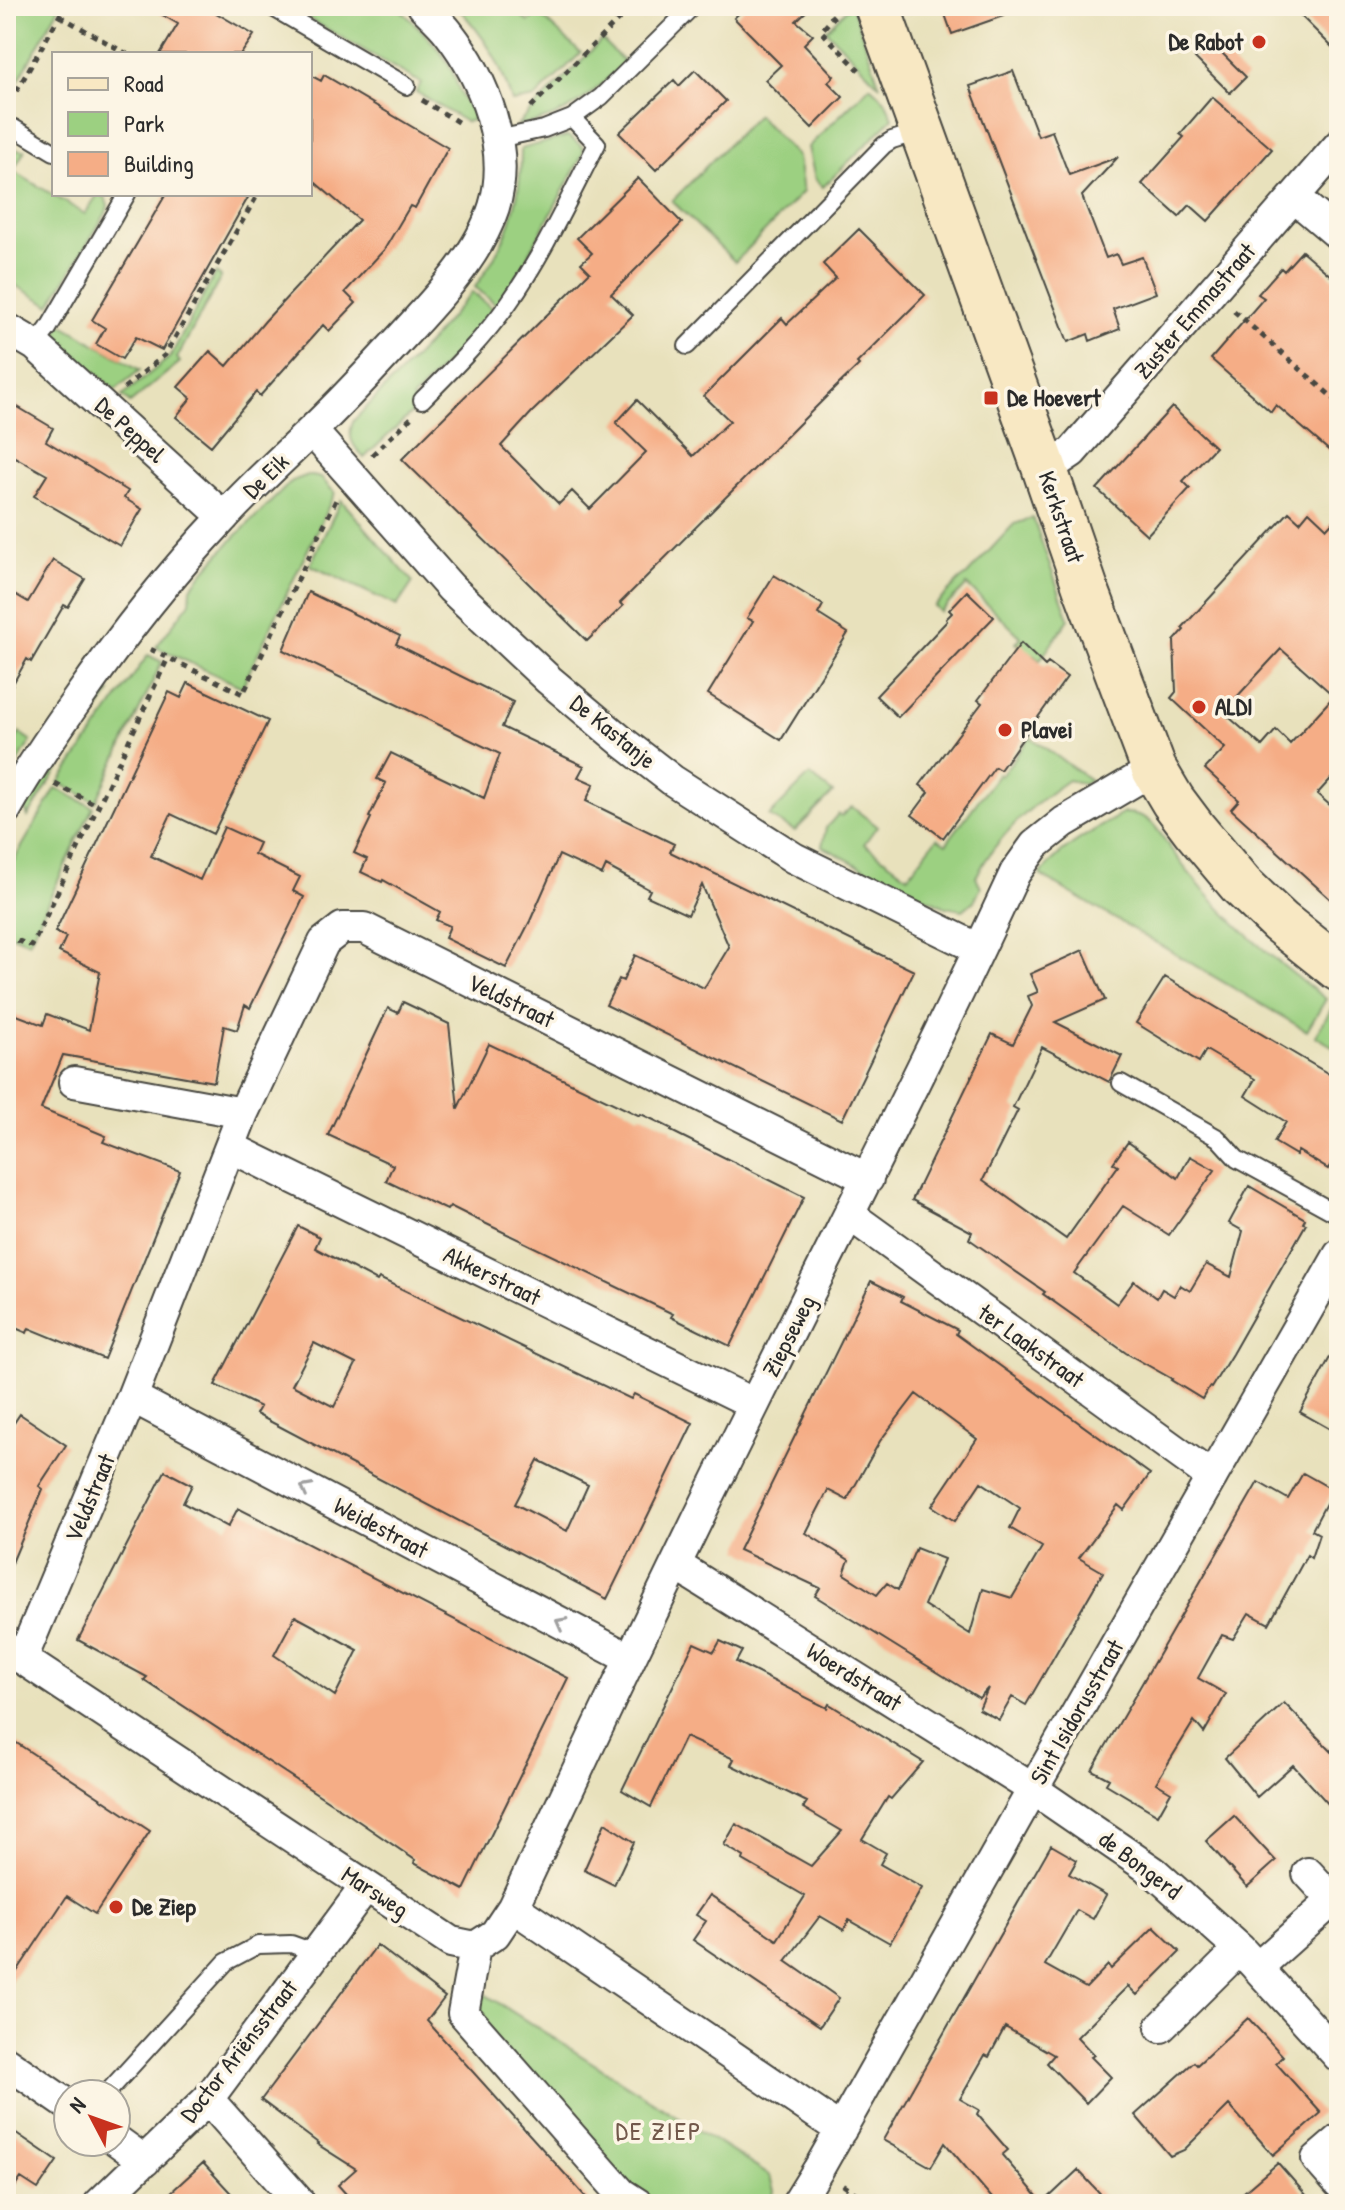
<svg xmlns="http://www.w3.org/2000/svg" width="1345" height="2210" viewBox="0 0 1345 2210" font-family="'Patrick Hand',sans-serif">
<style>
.green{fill:#9cd081;stroke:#647e56;stroke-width:2}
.building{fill:#f5ad86;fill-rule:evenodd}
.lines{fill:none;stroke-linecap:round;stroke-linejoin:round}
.lane-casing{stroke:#474641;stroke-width:20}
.street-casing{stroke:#474641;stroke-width:34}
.secondary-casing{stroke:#474641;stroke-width:48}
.path{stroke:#474641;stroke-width:5;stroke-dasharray:6 6;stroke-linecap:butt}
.lane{stroke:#fff;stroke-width:16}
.street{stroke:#fff;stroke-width:30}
.secondary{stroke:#f8e8c3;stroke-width:44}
.oneway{stroke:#a0a0a0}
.poi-dot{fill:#c8321e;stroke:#fcf5e5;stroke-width:3}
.labels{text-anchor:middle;stroke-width:7;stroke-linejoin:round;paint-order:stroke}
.poi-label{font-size:24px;font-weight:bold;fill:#2b2b2b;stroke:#fcf5e5;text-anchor:start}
.street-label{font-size:24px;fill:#2b2b2b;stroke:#fcf5e5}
.neighbourhood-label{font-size:26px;letter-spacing:2px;fill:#72584b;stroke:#fcf5e5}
</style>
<rect width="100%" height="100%" fill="#fcf5e5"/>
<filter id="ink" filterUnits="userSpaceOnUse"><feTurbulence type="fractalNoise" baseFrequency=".0125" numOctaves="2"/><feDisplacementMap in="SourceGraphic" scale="16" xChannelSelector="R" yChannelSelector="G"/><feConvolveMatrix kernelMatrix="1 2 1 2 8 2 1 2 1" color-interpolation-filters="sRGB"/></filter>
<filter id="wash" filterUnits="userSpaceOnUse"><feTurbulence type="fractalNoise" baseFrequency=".006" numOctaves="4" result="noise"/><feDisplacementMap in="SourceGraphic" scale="32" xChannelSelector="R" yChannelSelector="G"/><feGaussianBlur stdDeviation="1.8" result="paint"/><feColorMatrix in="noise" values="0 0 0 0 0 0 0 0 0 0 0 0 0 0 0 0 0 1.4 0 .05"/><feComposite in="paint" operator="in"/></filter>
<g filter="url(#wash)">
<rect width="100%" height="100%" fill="#e8e1bc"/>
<!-- green -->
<path class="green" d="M6,6H60L17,83L12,89L6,92Z
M287,6H397C415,24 435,42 448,63C456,76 458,93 466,104C470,111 474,111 476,119L466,122L416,92L421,83Z
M456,6H512L528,22L538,13L581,53L535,98L512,102C501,63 485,36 456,6Z
M850,6H852L880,86L826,30Z
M602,40L625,63C591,95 566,120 517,125Z
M870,86L885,100L893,118L823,187L815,179L808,147Z
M757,115L798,157L803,192L735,262L672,201Z
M568,136L583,147V154L517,276L497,305L475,287C507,243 522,204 521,149Z
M13,149L25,150L13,171L85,214L98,194L105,197L108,206L106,213L50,305L6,280V155Z
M216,273L221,277L177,358L180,362L130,403L122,396L170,357Z
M472,292L494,310L470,339L412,399L419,406L364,458C353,446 346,436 354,420L424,348Z
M61,324L140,370L115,390L54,336Z
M308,475L321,478L335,493L242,687L156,647L190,602L191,588L206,569L230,542L292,481Z
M341,500L413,582L397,606L310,565Z
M1033,518L1069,619L1040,660L1016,643L1021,637L967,585L940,612L934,606L960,580L967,575L1014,524Z
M148,655L162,662L96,802L59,783Z
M111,692L69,753L61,748L97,693Z
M20,733L31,741L6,780V754Z
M1030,737L1090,780L1084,784L1068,780C1030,806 997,836 976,877L981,887L974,901L963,910L946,907L885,880L822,846L826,828L838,814L841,816L852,807L877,826L864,844L908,876L937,838L946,844L998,774L1001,776Z
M53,759L61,764L28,817L24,805Z
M810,775L833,793L795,831L769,816Z
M56,788L93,807L29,942L6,932V874Z
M1124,813C1151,813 1157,829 1170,848C1213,909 1267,955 1326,999L1307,1031L1040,875C1060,847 1095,830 1124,813Z
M1334,1005L1339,1008V1050L1315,1036Z
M468,1991L486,1995L770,2176L774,2191L770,2204H646L503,2057Z"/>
<g id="blocks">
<!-- building -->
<path class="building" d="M147,6H204L254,35L241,54H160L178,24Z
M747,6H812L796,21L813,35L804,44L834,76L828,82L843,97L812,128L765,80L781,65L734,18Z
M942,6H1019L1020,10L952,34Z
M1291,6H1339V54Z
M1211,42L1246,77L1230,93L1195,58Z
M695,70L726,101L656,170L619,133L674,80L679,86Z
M1013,71L1038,136L1052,131L1069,175L1118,157L1082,196L1106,258L1116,254L1121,264L1142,257L1156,293L1113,309L1120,329L1090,341L1088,334L1068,342L970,86Z
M310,75L321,81L324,75L448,148L415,208L410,206L384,250L345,292L356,303L329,331L323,325L260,396L256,392L211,446L176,417L191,398L178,387L210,351L227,366L265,321L359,220L310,178Z
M1212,97L1272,149L1208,221L1190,205L1179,217L1142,184L1184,137L1180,134Z
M638,178L682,223L611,294L633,315L532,412L501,446L559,504L572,491L590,509L646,452L616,423L637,400L693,456L730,421L704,396L782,318L787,324L836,278L823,264L859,229L925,295L857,363L859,365L836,387L620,603L623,606L587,641L402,459L590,272L581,263L592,253L577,238Z
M166,194H250L162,350L136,337L122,359L96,344L105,328L92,320Z
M1302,251L1339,283V459L1276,405L1271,412L1211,359L1264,298L1258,294L1281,268L1284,271Z
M6,400L53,428L46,441L128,491L124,498L142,509L120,546L34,496L47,475L6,452Z
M1172,407L1215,447L1183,481L1190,488L1147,535L1097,489Z
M1309,511L1327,528L1339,515V770L1317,794L1339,813V907L1231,809L1239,800L1205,769L1225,748L1171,698L1176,692L1174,641L1184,630L1182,628L1289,512L1300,522ZM1281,649L1334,696L1290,744L1276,730L1262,746L1223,712Z
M53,560L85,579L68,607L64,605L31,662L27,659L6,696V589L28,602Z
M774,575L823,605L818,614L848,633L781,740L708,694L753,621L747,618Z
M967,591L994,617L898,717L876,696L947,621L946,619L952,613L949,610Z
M308,592L400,636L396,644L513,702L502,727L584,766L578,777L594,784L586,801L674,844L670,852L914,971L842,1120L606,1005L619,979L623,981L635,955L704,988L729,947L702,885L688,915L647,896L650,890L606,866L602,875L559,855L530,921L506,968L445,938L450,926L436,920L440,912L383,880L382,882L361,872L367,859L354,853L371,818L369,817L386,783L377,779L391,753L484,798L500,754L283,650Z
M1021,643L1045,666L1048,663L1067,677L1000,770L995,767L943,838L912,815L929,792L920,785L982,703L978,700Z
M188,683L268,721L213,834L171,814L151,856L200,880L224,827L259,843L254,854L300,877L293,891L304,897L250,1008L245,1005L237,1030L224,1026L214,1082L63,1055L41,1109L106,1136L103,1142L180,1171L104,1359L29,1328L27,1333L6,1324V1011L43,1025L47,1014L89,1030L100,972L59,952L66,937L55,932L169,692L181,698Z
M1083,950L1105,1000L1055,1022L1122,1056L1109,1082L1042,1047L1013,1107L1018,1110L983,1180L1066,1239L1118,1166L1113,1163L1128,1142L1178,1178L1190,1156L1215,1170L1169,1235L1123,1206L1074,1273L1117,1304L1134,1281L1157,1298L1162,1289L1174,1296L1180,1285L1190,1291L1206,1264L1231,1277L1243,1231L1229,1223L1249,1186L1305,1219L1303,1223L1306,1224L1232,1354L1211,1388L1209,1387L1202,1399L1171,1380L1172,1379L1126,1353L1043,1294L1045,1292L969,1239L972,1232L912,1200L992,1034L1013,1044L1032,1006L1028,996L1038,992L1030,974Z
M1165,977L1339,1080V1150L1328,1169L1298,1151L1296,1155L1274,1142L1286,1122L1245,1096L1255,1079L1206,1050L1199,1062L1136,1023Z
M403,1002L449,1024L458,1108L489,1044L640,1116L641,1114L656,1121L672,1129L671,1131L804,1197L730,1346L671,1317L673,1314L472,1217L450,1206L447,1210L386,1181L393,1165L328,1135L388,1008L398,1013Z
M298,1226L320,1237L315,1248L377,1281L379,1278L631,1399L634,1394L693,1423L607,1599L256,1414L260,1407L215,1385ZM314,1343L356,1364L334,1407L292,1385ZM538,1460L588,1485L567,1531L515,1504Z
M871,1281L903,1297L901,1301L958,1330L956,1334L1150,1474L1124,1510L1118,1505L1079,1558L1103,1572L1026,1705L1012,1697L999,1720L979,1709L988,1688L979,1698L815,1596L820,1588L739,1550ZM916,1394L977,1439L932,1506L955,1521L981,1482L1020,1508L1010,1528L1042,1547L1012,1598L983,1589L970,1634L924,1605L944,1559L916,1548L898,1590L887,1583L877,1595L844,1574L849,1560L806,1533L828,1490L847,1500L880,1441Z
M1339,1341V1434L1300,1412Z
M20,1414L66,1445L39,1486L43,1489L6,1577V1435Z
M165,1471L192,1485L183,1503L228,1527L238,1508L568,1678L464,1890L414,1863L415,1860L348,1814L144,1680L147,1677L78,1640ZM295,1616L358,1650L335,1696L274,1655Z
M1303,1473L1333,1490L1312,1530L1319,1534L1311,1558L1307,1555L1269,1624L1249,1613L1233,1639L1222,1635L1198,1678L1226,1694L1204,1733L1194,1721L1156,1783L1171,1792L1158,1815L1106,1784L1109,1779L1092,1770L1258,1482L1288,1499Z
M720,1641L742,1651L736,1662L827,1708L829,1704L923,1762L891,1799L888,1797L862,1839L886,1853L880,1864L922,1888L890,1943L849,1920L844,1930L820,1916L786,1961L839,1998L820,2026L693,1940L706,1921L696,1915L710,1895L777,1940L805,1896L743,1860L744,1857L724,1845L736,1824L811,1866L842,1831L803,1808L807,1802L731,1765L734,1759L685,1737L651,1807L622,1790L694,1643L714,1652Z
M1284,1703L1339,1759V1816L1293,1765L1257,1797L1225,1758Z
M6,1736L150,1831L95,1914L67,1896L6,1988Z
M1234,1816L1276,1861L1247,1887L1206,1841Z
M605,1823L634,1842L614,1885L584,1870Z
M1051,1845L1077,1860L1069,1874L1106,1895L1093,1919L1077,1910L1045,1965L1086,1988L1108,1965L1111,1969L1154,1927L1180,1952L1137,1995L1128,1986L1077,2037L1094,2055L1091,2057L1111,2077L1086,2103L1047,2063L1054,2055L1005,2027L989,2057L985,2055L960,2099L979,2110L977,2114L1008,2150L1002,2155L1043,2203L1078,2170L1110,2204H997L945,2143L931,2167L883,2140Z
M377,1945L445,1997L427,2021L592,2204H355L338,2185L356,2169L317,2144L318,2143L261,2100Z
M1248,2018L1283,2056L1276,2063L1321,2113L1273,2155L1229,2105L1184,2150L1170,2156L1135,2115L1194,2062L1197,2065Z
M6,2126L57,2161L38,2189L21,2178L6,2200Z
M203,2163L241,2204H158Z
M1278,2163L1314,2204H1230Z"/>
</g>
</g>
<g filter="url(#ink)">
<use href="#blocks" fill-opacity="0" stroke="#474641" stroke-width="2"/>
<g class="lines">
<!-- lane casing -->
<g class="lane-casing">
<path id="lane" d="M270,6L407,86
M498,139L544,129L572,118L601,97L693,6
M6,142L14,128L54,152
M35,345L48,329L127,194
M687,346L884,145L892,140L921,131
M422,400C452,370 483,339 508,304C543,255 569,198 597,144L572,118
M1121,1083L1218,1138L1237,1159L1339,1215
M106,2094L226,1962L258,1945L291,1944L316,1953"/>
</g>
<!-- street casing -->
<g class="street-casing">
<path id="street" d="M1294,197L1339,235
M6,328L35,345L224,517
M312,431L451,588L549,680L624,743L672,780L794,858L979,949
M1043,464L1060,460L1072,452L1339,145
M6,809C27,772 51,737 75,703C120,638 168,576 222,519C249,489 279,462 308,434C343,401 376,365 408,330C441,294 479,254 494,207C512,149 484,78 448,32C441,23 431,14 423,6
M74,1082L243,1113
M230,1147L754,1404
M850,1215L1212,1477
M132,1397L630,1659
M676,1565L1033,1789L1154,1872L1240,1949L1339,2057
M6,1648L451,1942L475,1947L463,2013L621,2193L638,2204
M22,1659L132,1397L243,1113L324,942L342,928H364L868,1179
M513,1907L841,2130
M475,1947L495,1934L513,1907C592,1739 671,1571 754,1405C841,1228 932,1053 1015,873L1035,845L1064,822L1154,769
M1257,1968L1333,1900L1308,1873
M1161,2027L1240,1949
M6,2062L68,2105
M208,2099L301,2204
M116,2140L145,2161
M1339,2140L1317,2159L1339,2184
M99,2204L208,2099L366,1886
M797,2204L818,2170L1033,1789L1339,1255"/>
</g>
<!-- secondary casing -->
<g class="secondary-casing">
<path id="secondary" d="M877,6L1043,464L1086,589L1154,769L1173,801L1194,829L1241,885L1280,922L1339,969"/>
</g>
<!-- path -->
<path class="path" d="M822,6L833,18L821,31L859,70
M60,16L127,54
M6,97L16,92L65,6
M422,100L461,124
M531,107L632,6
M1234,311L1339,403
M124,388L165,355L258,194
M372,455L411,418
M150,649L243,694L336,500
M55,784L98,806
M6,936L32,946L168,658
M843,2185L872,2204"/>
<!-- lane -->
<use href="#lane" class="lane"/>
<!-- street -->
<use href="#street" class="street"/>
<!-- secondary -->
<use href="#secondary" class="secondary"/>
</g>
<!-- one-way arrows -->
<defs><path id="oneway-chevron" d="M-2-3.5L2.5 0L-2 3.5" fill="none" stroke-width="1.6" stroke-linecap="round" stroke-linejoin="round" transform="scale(2)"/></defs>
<g class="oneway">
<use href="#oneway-chevron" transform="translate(306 1489) rotate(-152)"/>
<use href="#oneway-chevron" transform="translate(561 1623) rotate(-152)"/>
</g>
</g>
<!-- markers -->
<g class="poi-dot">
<circle cx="1259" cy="42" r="8"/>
<rect x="983" y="390" width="16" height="16" rx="4"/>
<circle cx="1199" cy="707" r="8"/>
<circle cx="1005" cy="730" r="8"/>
<circle cx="116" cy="1907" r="8"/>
</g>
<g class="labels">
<!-- poi labels -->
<g class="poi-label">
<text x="1243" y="50" text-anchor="end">De Rabot</text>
<text x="1007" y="406">De Hoevert</text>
<text x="1215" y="715">ALDI</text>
<text x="1021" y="738">Plavei</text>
<text x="132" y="1915">De Ziep</text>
</g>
<!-- street labels -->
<g class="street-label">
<text transform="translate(1195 311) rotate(-49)" y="8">Zuster Emmastraat</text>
<text transform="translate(130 430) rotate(42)" y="8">De Peppel</text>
<text transform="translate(266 476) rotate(-44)" y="8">De Eik</text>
<text transform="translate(1061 517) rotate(71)" y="8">Kerkstraat</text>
<text transform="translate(613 732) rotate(39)" y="8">De Kastanje</text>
<text transform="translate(511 1001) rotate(26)" y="8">Veldstraat</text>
<text transform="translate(492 1276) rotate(26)" y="8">Akkerstraat</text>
<text transform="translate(789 1336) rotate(-63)" y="8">Ziepseweg</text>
<text transform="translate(1031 1346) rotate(36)" y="8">ter Laakstraat</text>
<text transform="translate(90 1498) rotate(-67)" y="8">Veldstraat</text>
<text transform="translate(381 1528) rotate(28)" y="8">Weidestraat</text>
<text transform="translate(854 1677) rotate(32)" y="8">Woerdstraat</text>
<text transform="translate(1077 1712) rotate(-60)" y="8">Sint Isidorusstraat</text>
<text transform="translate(1140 1865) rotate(37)" y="8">de Bongerd</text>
<text transform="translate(375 1892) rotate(33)" y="8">Marsweg</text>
<text transform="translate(239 2051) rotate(-52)" y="8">Doctor Ariënsstraat</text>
</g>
<!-- neighbourhood labels -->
<g class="neighbourhood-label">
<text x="659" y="2140">DE ZIEP</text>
</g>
</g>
<!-- margin -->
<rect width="1345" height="2210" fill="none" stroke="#fcf5e5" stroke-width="32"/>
<!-- legend -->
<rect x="52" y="52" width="260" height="144" fill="#fcf5e5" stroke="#a8a49b" stroke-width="2"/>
<rect x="68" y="78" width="40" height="12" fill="#f8e8c3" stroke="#a8a49b" stroke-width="2"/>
<text x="124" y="92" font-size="24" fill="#2b2b2b">Road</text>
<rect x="68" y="112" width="40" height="24" fill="#9cd081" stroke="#a8a49b" stroke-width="2"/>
<text x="124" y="132" font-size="24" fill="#2b2b2b">Park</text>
<rect x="68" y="152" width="40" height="24" fill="#f5ad86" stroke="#a8a49b" stroke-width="2"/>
<text x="124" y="172" font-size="24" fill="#2b2b2b">Building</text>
<!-- north arrow -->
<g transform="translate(92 2118) rotate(311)"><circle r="38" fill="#fcf5e5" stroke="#a8a49b" stroke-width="2"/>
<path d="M0-6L14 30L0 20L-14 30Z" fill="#c8321e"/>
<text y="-12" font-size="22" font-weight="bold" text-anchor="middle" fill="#2b2b2b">N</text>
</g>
</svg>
